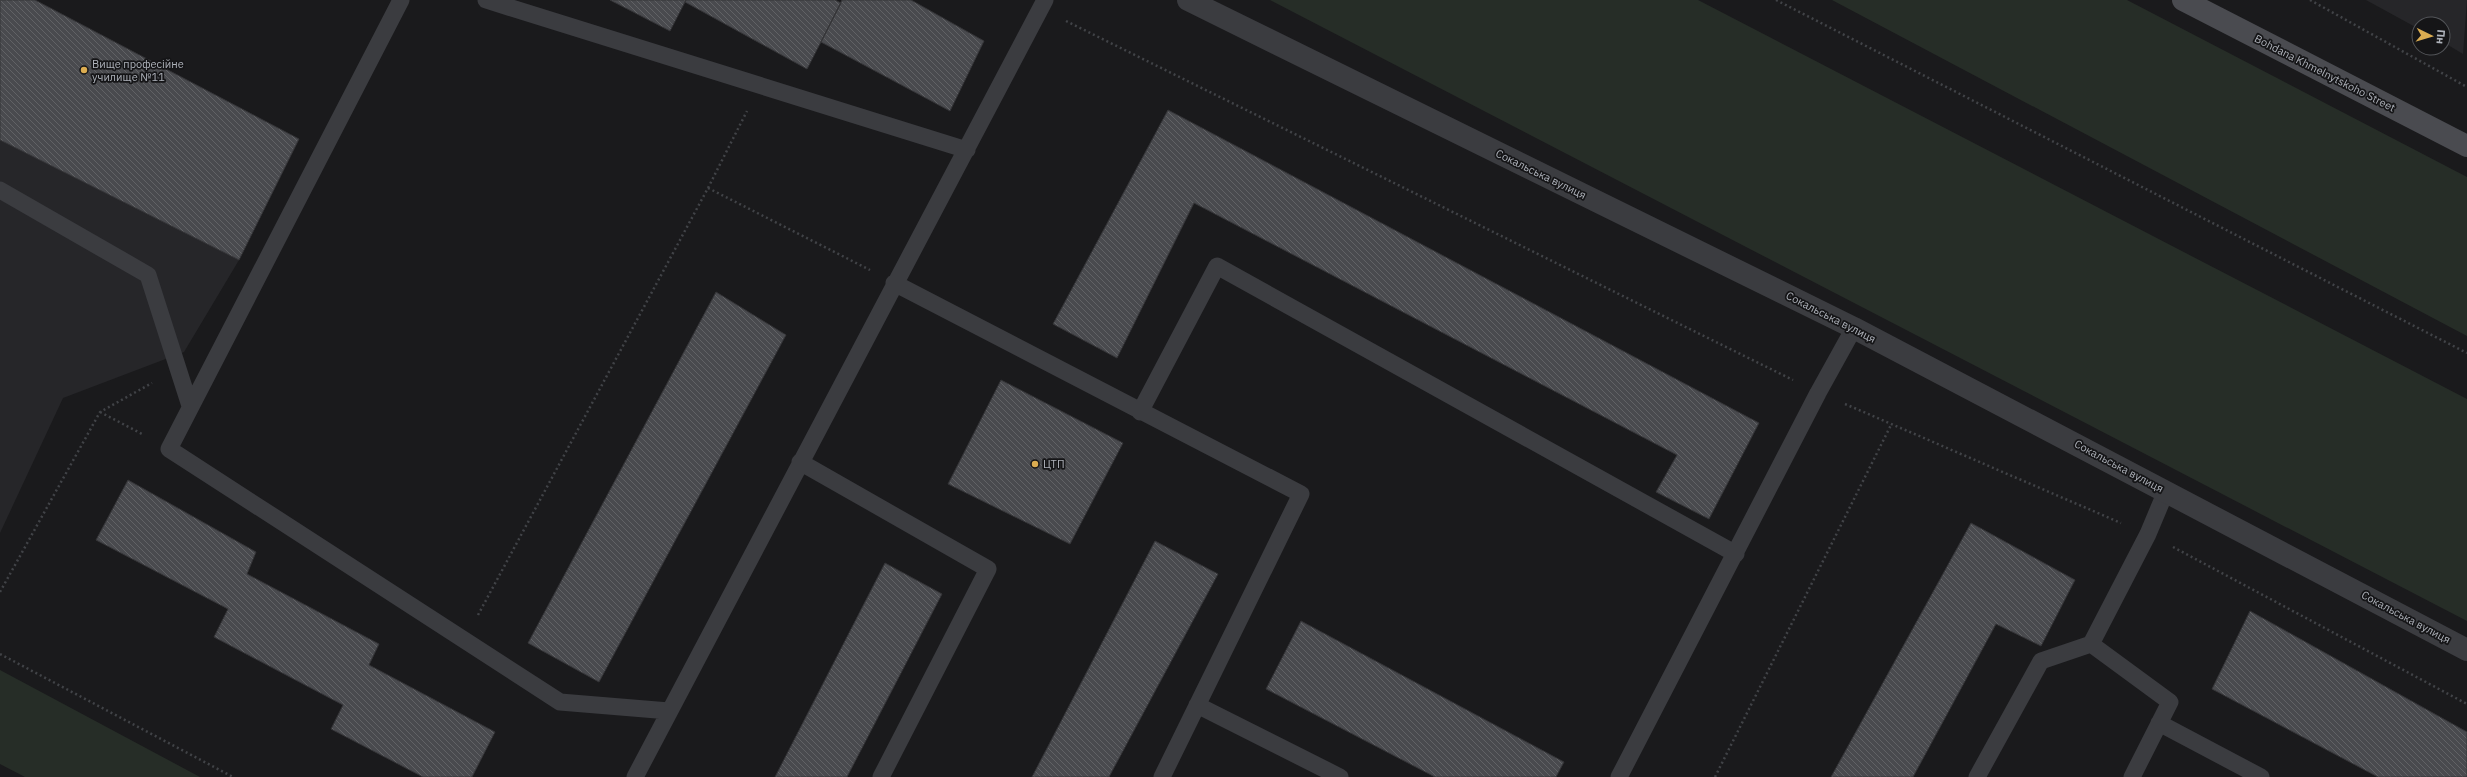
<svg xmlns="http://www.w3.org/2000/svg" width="2467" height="777" viewBox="0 0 2467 777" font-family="'IBM Plex Sans',sans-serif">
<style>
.built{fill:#262629}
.green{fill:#262d27}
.building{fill:url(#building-back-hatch);stroke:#343437}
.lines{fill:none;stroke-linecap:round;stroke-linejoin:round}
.path{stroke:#414347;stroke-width:2.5;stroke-dasharray:2 3;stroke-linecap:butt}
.lane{stroke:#3b3c40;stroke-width:17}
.street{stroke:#3b3c40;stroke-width:22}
.secondary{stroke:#4a4b50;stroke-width:22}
.poi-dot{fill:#dcad51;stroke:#151517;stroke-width:1.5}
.labels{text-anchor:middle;stroke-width:3.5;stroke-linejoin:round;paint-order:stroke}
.poi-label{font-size:11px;fill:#aeb2ba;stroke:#151517;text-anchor:start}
.street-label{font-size:11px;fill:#aeb2ba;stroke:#151517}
</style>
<defs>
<pattern id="building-back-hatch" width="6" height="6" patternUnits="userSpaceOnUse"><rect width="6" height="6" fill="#494a4e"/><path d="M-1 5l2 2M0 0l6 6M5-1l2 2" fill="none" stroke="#616265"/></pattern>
</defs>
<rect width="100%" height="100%" fill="#1a1a1c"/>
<!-- built -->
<path class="built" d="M0,0H32L299,139L239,260L184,352L63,398L0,533Z
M2366,0H2467L2463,54L2443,42V24H2419V29Z"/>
<!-- green -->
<path class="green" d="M1270,0H1698L2467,399V621Z
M1832,0H2127L2467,177V336Z
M0,670L200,777H25L0,764Z"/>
<!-- building -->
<path class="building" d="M0,0H35L299,139L239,260L0,140Z
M610,0H686L670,31Z
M686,0H835L841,3L807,69L685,2Z
M842,0H911L984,41L950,111L821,42Z
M1168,110L1759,423L1709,519L1656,492L1677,455L1194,203L1117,358L1053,324Z
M716,292L786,335L599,682L528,643Z
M1001,380L1123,443L1070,544L948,484Z
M128,480L256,552L247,574L379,644L369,665L495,732L472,777H423L331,729L343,705L214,637L228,609L96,540Z
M1971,523L2075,580L2041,646L1996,624L1913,777H1831Z
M1155,541L1218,574L1109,777H1032Z
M885,563L942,594L847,777H775Z
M2250,611L2467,732V777H2378L2212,689Z
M1301,621L1564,762L1556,777H1435L1266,689Z"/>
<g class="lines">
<!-- path -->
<path class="path" d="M1776,0L2467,353
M2310,0L2467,87
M1066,21L1793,380
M708,188L870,270
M1845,404L2121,523
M100,412L144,435
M2173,547L2467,704
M0,592L100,412L152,383
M478,615L708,188L747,111
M0,654L233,777
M1715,777L1891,425"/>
<!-- lane -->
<path class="lane" d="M401,0L169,449L560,702L669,711
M486,0L967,150
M0,190L148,275L190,406
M894,283L1301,494L1162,777
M1140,412L1217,266L1736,554
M800,462L988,569L881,777
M1197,705L1340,777
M2159,723L2261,777
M635,777L1045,0
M1619,777L1818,393L1854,328
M1977,777L2041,661L2091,644
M2132,777L2170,702L2091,644L2148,534L2166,491"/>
<!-- street -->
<path class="street" d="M1188,0L1854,328L2467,650"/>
<!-- secondary -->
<path class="secondary" d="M2183,0L2467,146"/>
</g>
<!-- markers -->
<g class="poi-dot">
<circle cx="84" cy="70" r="4"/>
<circle cx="1035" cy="464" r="4"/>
</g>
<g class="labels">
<!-- poi labels -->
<g class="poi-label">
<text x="92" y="68">Вище професійне<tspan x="92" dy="13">училище №11</tspan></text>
<text x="1043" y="468">ЦТП</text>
</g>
<!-- street labels -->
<g class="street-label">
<text transform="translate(2325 73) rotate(27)" y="4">Bohdana Khmelnytskoho Street</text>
<text transform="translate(1541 174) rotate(26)" y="4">Сокальська вулиця</text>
<text transform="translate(1831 317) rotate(27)" y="4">Сокальська вулиця</text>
<text transform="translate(2119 466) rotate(28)" y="4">Сокальська вулиця</text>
<text transform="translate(2406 617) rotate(28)" y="4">Сокальська вулиця</text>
</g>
</g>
<!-- north arrow -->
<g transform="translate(2431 36) rotate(95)"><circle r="19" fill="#151517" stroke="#525458"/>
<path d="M0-3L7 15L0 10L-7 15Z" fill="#dcad51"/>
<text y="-6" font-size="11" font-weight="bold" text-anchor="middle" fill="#aeb2ba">Пн</text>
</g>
</svg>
